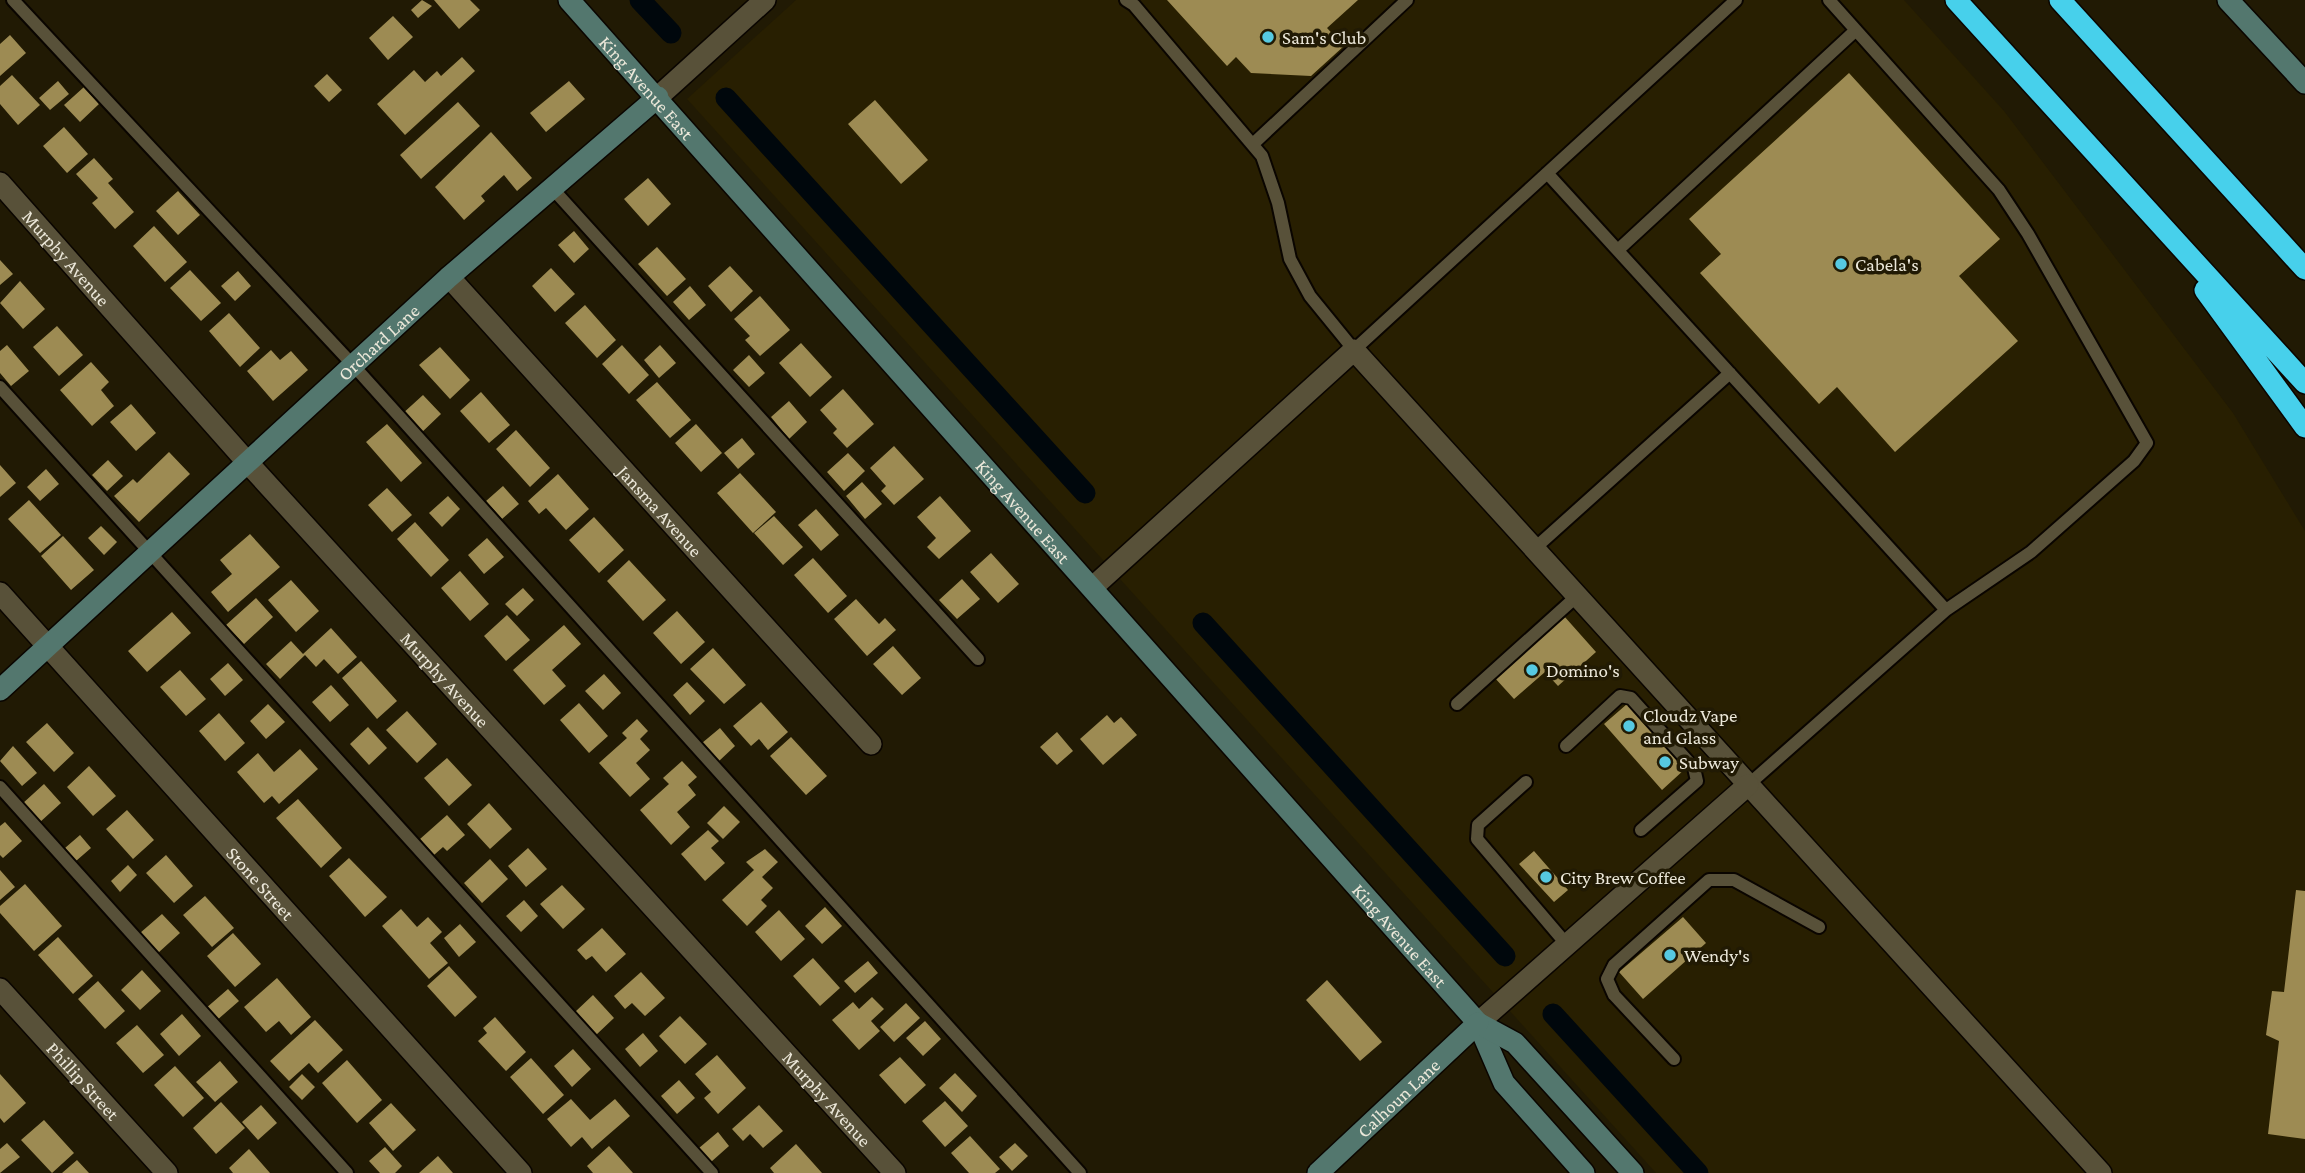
<svg xmlns="http://www.w3.org/2000/svg" width="2305" height="1173" viewBox="0 0 2305 1173" font-family="'Crimson Pro',serif">
<style>
.built{fill:#281f01}
.lines{fill:none;stroke-linecap:round;stroke-linejoin:round}
.canal{stroke:#00070c;stroke-width:21}
.building{fill:#9d8b53}
.lane-casing{stroke:#0a0500;stroke-width:16}
.street-casing{stroke:#0a0500;stroke-width:24}
.secondary-casing{stroke:#0a0500;stroke-width:24}
.highway-casing{stroke:#0a0500;stroke-width:24}
.lane{stroke:#585139;stroke-width:12}
.street{stroke:#585139;stroke-width:21}
.secondary{stroke:#53776e;stroke-width:21}
.highway{stroke:#47d0eb;stroke-width:21}
.poi-dot{fill:#56c9e1;stroke:#211a04;stroke-width:2.5}
.labels{text-anchor:middle;stroke-width:7;stroke-linejoin:round;paint-order:stroke}
.poi-label{font-size:19px;fill:#ece8da;stroke:#211a04;text-anchor:start}
.street-label{font-size:19px;fill:#ece8da;stroke:#211a04}
</style>
<rect width="100%" height="100%" fill="#211a04"/>
<!-- built -->
<path class="built" d="M796,0H1904L2004,111L2233,413L2305,531V1173H1656L687,99Z"/>
<g class="lines">
<!-- canal -->
<path class="canal" d="M640,0L671,33
M726,98L1085,493
M1203,623L1505,956
M1553,1014L1698,1173"/>
</g>
<!-- building -->
<path class="building" d="M422,0L432,6L418,18L411,10Z
M434,0H470L480,10L459,29Z
M1167,0H1358L1327,28L1344,46L1311,76L1251,73L1236,57L1227,66Z
M393,16L413,37L388,60L369,38Z
M10,35L26,53L0,76V44Z
M462,57L475,71L405,135L377,104L414,70L425,82L437,71L441,76Z
M1849,73L2000,239L1959,276L2018,341L1895,452L1837,387L1819,404L1700,273L1721,254L1689,219Z
M327,74L342,90L329,102L314,86Z
M12,75L40,105L18,125L0,104V86Z
M58,81L69,94L50,110L39,98Z
M569,81L585,99L546,132L530,113Z
M84,87L99,104L80,122L64,105Z
M875,100L928,160L901,184L848,124Z
M458,102L480,126L421,179L400,155Z
M64,127L88,154L67,173L43,146Z
M491,132L532,178L517,191L504,175L481,196L485,201L464,220L435,187Z
M94,158L113,179L108,183L134,212L115,229L92,203L98,198L76,174Z
M648,178L671,204L648,226L624,199Z
M178,191L200,215L178,235L156,211Z
M154,226L187,262L165,282L133,246Z
M574,231L589,249L574,263L558,245Z
M657,247L686,279L667,296L638,264Z
M0,260L13,274L0,285Z
M730,266L753,291L731,312L708,286Z
M551,268L575,294L555,312L532,286Z
M190,270L221,303L201,321L170,288Z
M238,271L251,286L235,301L221,286Z
M20,281L45,309L23,329L0,303Z
M690,286L706,305L689,320L673,302Z
M760,296L790,330L760,356L745,340L750,336L734,319Z
M585,305L616,340L597,358L565,323Z
M229,313L260,348L240,367L209,331Z
M57,326L83,355L59,376L33,347Z
M801,343L832,377L810,397L779,363Z
M7,345L29,371L11,386L0,373V351Z
M622,345L649,375L629,394L602,364Z
M660,345L676,363L659,378L644,360Z
M440,347L470,380L450,399L419,365Z
M271,350L280,360L291,351L308,370L273,401L247,371Z
M749,355L765,373L749,387L733,370Z
M91,362L109,382L101,390L114,406L92,426L60,390Z
M657,382L691,420L670,438L636,400Z
M843,389L874,424L847,448L833,433L837,429L820,410Z
M481,392L510,425L489,443L460,411Z
M423,395L441,414L419,435L401,415Z
M789,401L807,422L789,439L771,417Z
M131,404L156,433L136,451L110,422Z
M387,424L422,463L401,482L366,442Z
M696,424L722,453L701,472L675,443Z
M516,430L550,468L530,487L496,449Z
M742,438L755,454L738,469L724,453Z
M894,446L924,479L894,505L881,491L886,486L870,468Z
M169,452L190,474L139,522L114,496L133,479L137,483Z
M848,453L865,471L844,491L827,472Z
M108,460L123,476L107,491L92,475Z
M0,465L16,483L0,497Z
M46,469L59,484L40,501L27,487Z
M740,473L776,512L753,533L717,493Z
M558,474L589,509L566,530L546,508L539,514L528,501Z
M862,482L882,504L865,519L846,496Z
M503,486L519,504L502,519L486,501Z
M387,488L412,515L392,532L368,505Z
M448,496L460,509L442,527L429,513Z
M940,496L971,531L939,559L927,547L936,538L917,517Z
M29,500L61,535L40,553L8,519Z
M816,509L839,535L821,551L798,525Z
M774,516L803,547L783,565L754,533Z
M594,517L624,550L599,573L569,540Z
M415,522L449,560L431,577L397,539Z
M101,526L117,542L104,555L88,538Z
M250,534L280,567L228,612L211,592L232,574L220,560Z
M63,536L94,570L71,590L41,556Z
M487,538L504,557L484,574L468,555Z
M991,553L1019,584L998,603L970,572Z
M813,558L847,596L828,613L794,575Z
M629,560L666,600L643,621L607,581Z
M460,571L489,604L470,621L441,588Z
M962,579L980,599L957,619L939,600Z
M291,580L319,611L296,632L268,600Z
M523,588L534,600L517,616L505,604Z
M256,598L273,617L244,644L226,625Z
M856,599L879,624L885,618L896,630L867,656L834,619Z
M677,611L705,642L681,664L653,633Z
M172,612L191,633L147,672L128,651Z
M507,615L530,640L506,661L484,636Z
M1564,616L1596,652L1558,686L1545,672L1514,699L1494,677Z
M564,625L581,644L552,670L566,686L544,705L513,670Z
M331,628L357,657L338,674L324,659L316,667L305,655L280,679L266,664L291,641L303,654Z
M893,646L921,678L902,695L873,664Z
M713,648L746,685L724,704L690,669Z
M361,661L397,701L377,719L342,678Z
M228,663L243,680L225,696L210,679Z
M180,670L206,699L186,716L160,687Z
M604,674L621,693L603,710L585,691Z
M687,682L705,701L690,715L673,695Z
M331,685L349,705L330,722L312,702Z
M761,702L788,732L768,750L759,739L751,746L733,726Z
M579,703L608,736L589,753L560,720Z
M268,704L285,722L266,739L250,721Z
M1627,704L1685,769L1662,790L1604,724Z
M407,711L437,744L417,763L386,730Z
M219,713L245,743L225,761L199,731Z
M1107,715L1114,723L1121,717L1137,735L1103,765L1080,739Z
M637,719L648,731L640,739L650,750L636,763L650,779L630,797L599,763L627,738L622,733Z
M47,723L74,753L54,772L26,742Z
M368,727L387,748L369,765L350,744Z
M720,728L735,746L718,762L702,743Z
M1057,732L1073,751L1057,765L1040,747Z
M791,737L827,776L806,795L770,756Z
M13,746L37,773L22,786L0,761Z
M300,749L318,769L279,804L272,796L264,803L237,772L258,753L274,772Z
M447,758L472,785L449,806L424,778Z
M682,761L697,777L688,785L696,795L677,812L690,827L671,845L640,810L669,784L663,778Z
M89,766L116,796L93,816L67,787Z
M44,784L61,803L39,823L22,804Z
M298,799L342,848L321,868L276,818Z
M489,803L512,829L490,849L467,824Z
M724,806L740,822L723,839L707,823Z
M127,810L154,840L133,859L106,829Z
M447,815L465,835L447,851L443,847L434,855L420,839Z
M5,822L22,841L3,858L0,855V826Z
M708,830L719,841L711,848L725,863L705,881L681,854Z
M80,835L91,848L76,861L65,848Z
M528,848L547,869L526,887L508,866Z
M765,849L778,862L762,877L773,888L761,900L767,906L747,926L722,900L754,870L746,862Z
M1534,851L1568,890L1554,902L1519,864Z
M166,855L193,886L174,903L146,873Z
M349,858L387,897L365,917L329,876Z
M490,859L508,879L482,903L464,883Z
M128,865L137,875L120,892L111,881Z
M0,870L15,887L0,900Z
M25,884L62,926L34,951L0,913V906Z
M562,885L585,909L563,929L540,904Z
M2296,890L2305,891V1139L2268,1134L2279,1041L2266,1035L2272,991L2284,992Z
M205,896L234,928L212,947L183,915Z
M524,900L538,916L521,932L506,916Z
M825,907L842,926L822,944L805,926Z
M401,909L417,927L428,917L442,932L430,943L448,963L429,979L382,926Z
M779,910L805,939L781,961L755,932Z
M162,914L180,933L158,953L140,933Z
M1683,917L1706,943L1643,999L1619,972Z
M460,924L476,942L459,957L444,938Z
M602,928L626,954L606,972L592,956L586,960L577,950Z
M233,933L261,964L235,987L207,956Z
M58,937L93,976L73,994L38,955Z
M813,958L840,988L820,1006L793,976Z
M868,961L878,973L855,993L844,981Z
M449,966L477,997L455,1017L427,986Z
M142,970L161,991L140,1010L121,990Z
M641,972L665,998L645,1016L632,1003L625,1009L614,996Z
M277,978L311,1017L291,1035L279,1021L266,1032L244,1007Z
M1327,980L1382,1042L1360,1061L1306,1000Z
M98,981L125,1011L105,1029L78,999Z
M228,989L239,1001L216,1021L205,1009Z
M593,995L614,1018L596,1035L575,1012Z
M872,997L884,1009L871,1021L880,1031L859,1050L832,1020L853,1002L859,1009Z
M906,1003L920,1018L894,1042L880,1027Z
M182,1014L201,1036L179,1056L160,1034Z
M680,1016L707,1044L685,1064L659,1036Z
M495,1017L526,1052L506,1071L478,1041L487,1033L483,1028Z
M315,1020L343,1050L318,1073L309,1063L289,1081L270,1061Z
M925,1021L941,1039L923,1056L906,1038Z
M137,1025L164,1055L143,1073L116,1043Z
M643,1033L658,1051L640,1067L625,1049Z
M573,1049L591,1069L572,1087L554,1066Z
M717,1055L746,1088L718,1114L704,1098L711,1092L695,1074Z
M900,1057L926,1085L905,1104L879,1075Z
M531,1058L564,1095L543,1114L510,1077Z
M347,1060L382,1100L357,1123L322,1083Z
M220,1061L238,1082L215,1102L196,1082Z
M175,1066L204,1098L183,1117L154,1085Z
M955,1073L977,1096L962,1112L939,1088Z
M0,1074L26,1103L4,1123L0,1118Z
M302,1074L315,1087L302,1100L289,1087Z
M679,1080L695,1098L677,1114L661,1096Z
M571,1099L590,1120L615,1099L630,1116L592,1149L582,1137L571,1147L547,1119Z
M945,1101L968,1126L945,1147L922,1121Z
M221,1102L245,1128L216,1154L193,1128Z
M391,1103L416,1130L393,1151L369,1123Z
M261,1105L277,1123L258,1140L242,1122Z
M759,1105L783,1131L763,1148L750,1134L743,1141L732,1129Z
M44,1120L74,1153L52,1173L21,1140Z
M718,1132L729,1146L711,1162L699,1148Z
M970,1136L1000,1169L995,1173H969L951,1153Z
M7,1143L20,1157L0,1173V1149Z
M1015,1143L1028,1156L1012,1171L999,1157Z
M796,1144L822,1173H774L770,1168Z
M609,1146L633,1173H593L587,1166Z
M385,1147L402,1166L395,1173H380L369,1161Z
M249,1149L270,1173H233L229,1168Z
M438,1156L453,1173H419Z
M77,1160L89,1173H62Z"/>
<g class="lines">
<!-- lane casing -->
<g class="lane-casing">
<path id="lane" d="M13,0L353,365L1080,1173
M1126,0L1134,5L1262,156L1278,203L1290,259L1310,296L1354,350L1736,0
M1253,144L1407,0
M1547,173L1946,610
M552,188L978,659
M1618,250L1856,30
M0,387L712,1173
M1534,549L1730,373
M1457,704L1577,596
M1566,746L1620,696L1631,698L1694,768L1697,781L1641,830
M1526,782L1478,825L1477,839L1568,946
M1748,785L1946,610L2031,552L2134,461L2147,443L2028,234L1999,190L1829,0
M0,787L347,1173
M1674,1059L1614,995L1607,979L1614,965L1709,880H1734L1819,927"/>
</g>
<!-- street casing -->
<g class="street-casing">
<g id="street">
<path d="M658,97L765,0"/>
<path id="s1" d="M0,183L248,463L895,1173"/>
<path id="s2" d="M449,277L871,744"/>
<path d="M1093,587L1354,350L2101,1173"/>
<path id="s3" d="M0,593L521,1173"/>
<path id="s4" d="M0,989L167,1173"/>
<path d="M1478,1023L1748,785"/>
</g>
</g>
<!-- secondary casing -->
<g class="secondary-casing">
<g id="secondary">
<path id="s5" d="M569,0L1478,1023L1504,1083L1584,1173"/>
<path d="M2228,0L2305,83"/>
<path id="s6" d="M0,690L449,277L658,97"/>
<path d="M1478,1023L1515,1043L1633,1173"/>
<path id="s7" d="M1318,1173L1478,1023"/>
</g>
</g>
<!-- highway casing -->
<g class="highway-casing">
<path id="highway" d="M1956,0L2305,383
M2060,0L2305,269
M2205,290L2305,427"/>
</g>
<!-- lane -->
<use href="#lane" class="lane"/>
<!-- street -->
<use href="#street" class="street"/>
<!-- secondary -->
<use href="#secondary" class="secondary"/>
<!-- highway -->
<use href="#highway" class="highway"/>
</g>
<!-- markers -->
<g class="poi-dot">
<circle cx="1268" cy="37" r="7"/>
<circle cx="1841" cy="264" r="7"/>
<circle cx="1532" cy="670" r="7"/>
<circle cx="1629" cy="726" r="7"/>
<circle cx="1665" cy="762" r="7"/>
<circle cx="1546" cy="877" r="7"/>
<circle cx="1670" cy="955" r="7"/>
</g>
<g class="labels">
<!-- poi labels -->
<g class="poi-label">
<text x="1282" y="44">Sam's Club</text>
<text x="1855" y="271">Cabela's</text>
<text x="1546" y="677">Domino's</text>
<text x="1643" y="722">Cloudz Vape<tspan x="1643" dy="22">and Glass</tspan></text>
<text x="1679" y="769">Subway</text>
<text x="1560" y="884">City Brew Coffee</text>
<text x="1684" y="962">Wendy's</text>
</g>
<!-- street labels -->
<g class="street-label">
<text dy="7" stroke="none"><textPath href="#s5" startOffset="117">King Avenue East</textPath></text>
<text dy="7" stroke="none"><textPath href="#s1" startOffset="100">Murphy Avenue</textPath></text>
<text dy="7" stroke="none"><textPath href="#s6" startOffset="514">Orchard Lane</textPath></text>
<text dy="7" stroke="none"><textPath href="#s2" startOffset="315">Jansma Avenue</textPath></text>
<text dy="7" stroke="none"><textPath href="#s5" startOffset="684">King Avenue East</textPath></text>
<text dy="7" stroke="none"><textPath href="#s1" startOffset="667">Murphy Avenue</textPath></text>
<text dy="7" stroke="none"><textPath href="#s3" startOffset="390">Stone Street</textPath></text>
<text dy="7" stroke="none"><textPath href="#s5" startOffset="1251">King Avenue East</textPath></text>
<text dy="7" stroke="none"><textPath href="#s4" startOffset="124">Phillip Street</textPath></text>
<text dy="7" stroke="none"><textPath href="#s7" startOffset="110">Calhoun Lane</textPath></text>
<text dy="7" stroke="none"><textPath href="#s1" startOffset="1234">Murphy Avenue</textPath></text>
</g>
</g>
</svg>
